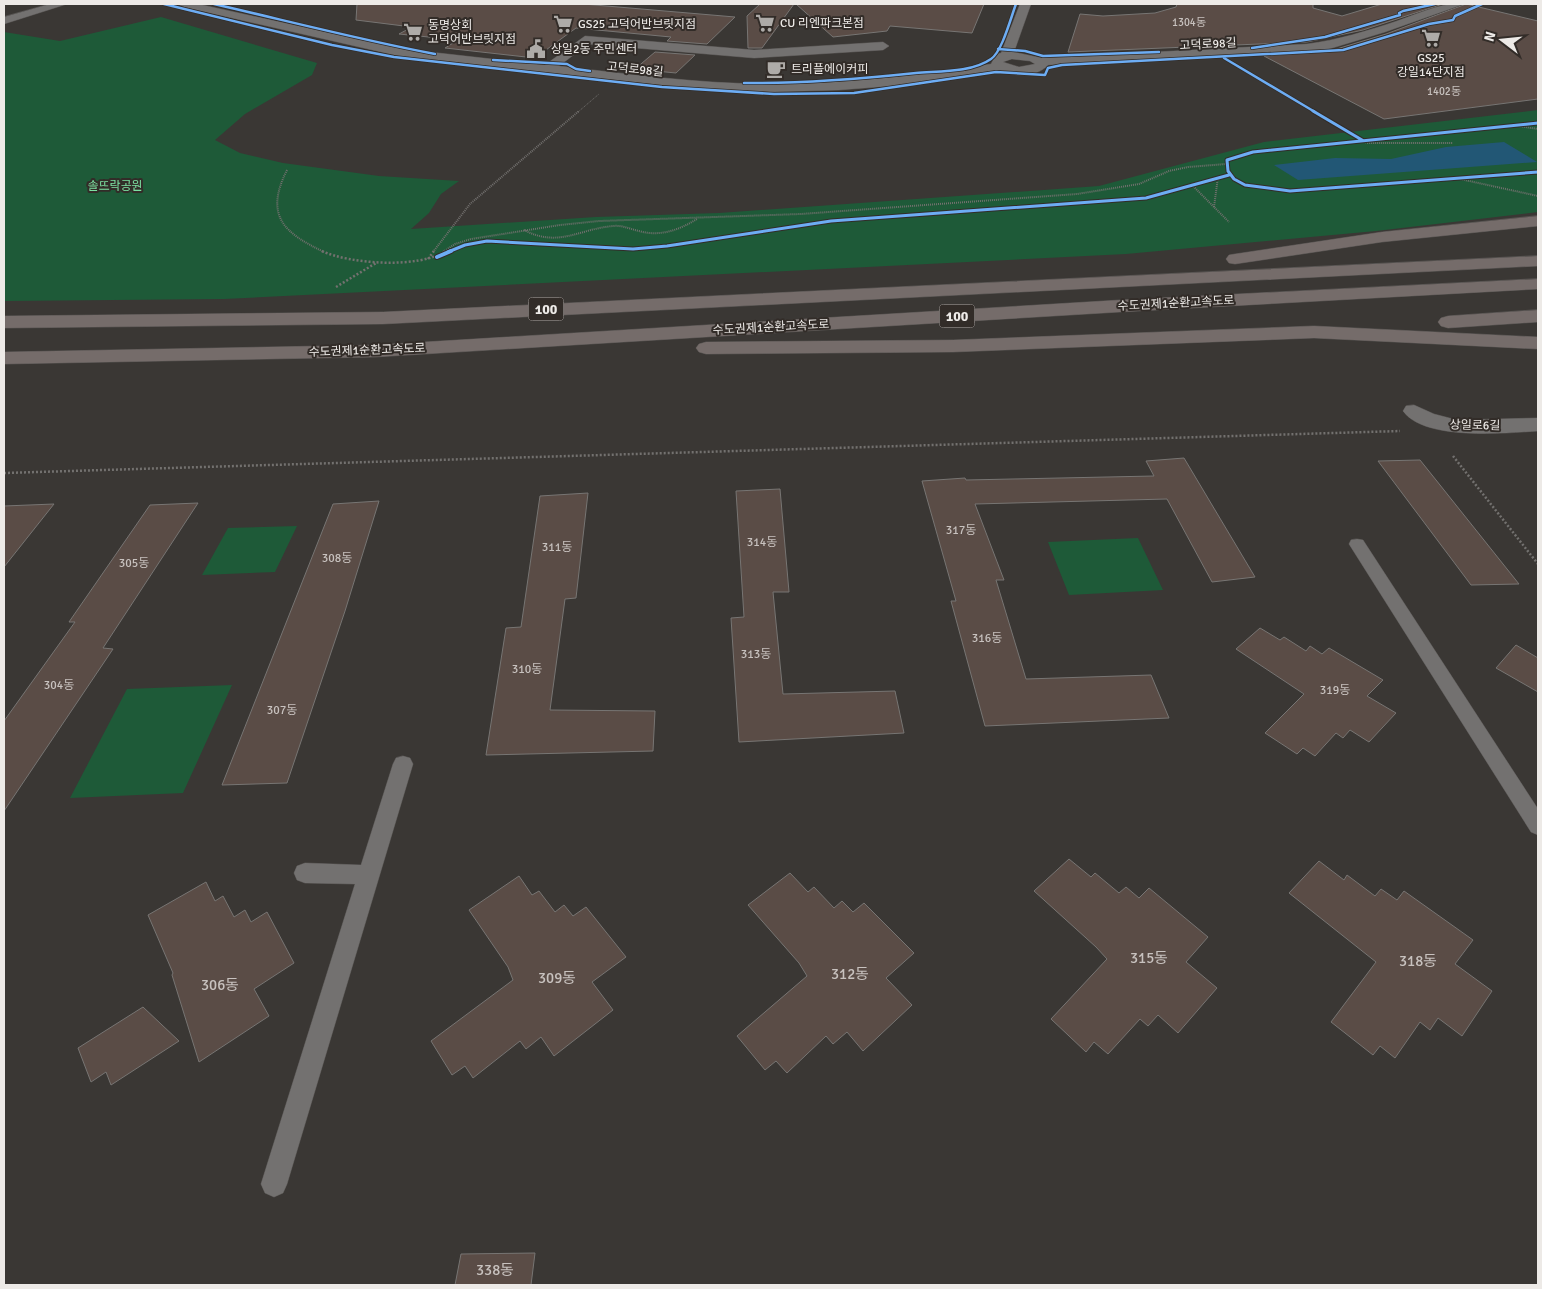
<svg xmlns="http://www.w3.org/2000/svg" width="1542" height="1289" viewBox="0 0 1542 1289" font-family="Signika,'Noto Sans KR',sans-serif">
<style>
.green{fill:#1e5a38}
.water{fill:#225775}
.building{fill:#5a4c46;stroke:#777573}
.lines{fill:none;stroke-linecap:round;stroke-linejoin:round}
.lane-casing{stroke:#565351;stroke-width:1}
.street-casing{stroke:#565351;stroke-width:1}
.highway-casing{stroke:#565351;stroke-width:1}
.path-far2{stroke:#73716f;stroke-width:1;stroke-dasharray:1 1;stroke-linecap:butt}
.path-far1{stroke:#73716f;stroke-width:2;stroke-dasharray:1 1;stroke-linecap:butt}
.path{stroke:#73716f;stroke-width:2.5;stroke-dasharray:2 2;stroke-linecap:butt}
.lane{fill:#737170;fill-rule:evenodd}
.street{fill:#737170;fill-rule:evenodd}
.highway{fill:#756c6a;fill-rule:evenodd}
.cycleway-far2-casing{stroke:#322c28;stroke-width:4}
.cycleway-far1-casing{stroke:#322c28;stroke-width:5}
.cycleway-casing{stroke:#322c28;stroke-width:6}
.cycleway-far2{stroke:#6dadf4;stroke-width:2.5}
.cycleway-far1{stroke:#6dadf4;stroke-width:3}
.cycleway{stroke:#6dadf4;stroke-width:4}
.labels{text-anchor:middle;stroke-width:4;stroke-linejoin:round;paint-order:stroke}
.far-number-label{font-size:11px;fill:#c8c2bf}
.far-poi-label{font-size:12px;fill:#edeae7;stroke:#322c28;text-anchor:start}
.far-street-label{font-size:12px;fill:#edeae7;stroke:#322c28}
.far-park-label{font-size:12px;fill:#7ce1a2;stroke:#322c28}
.number-label{font-size:12px;fill:#c8c2bf}
.shield{fill:#322c28;stroke:#b5b1ae;stroke-width:1}
.shield-label{font-size:14px;font-weight:bold;fill:#edeae7}
.near-number-label{font-size:15px;fill:#c8c2bf}
</style>
<rect width="100%" height="100%" fill="#3a3734"/>
<!-- green -->
<path class="green" d="M161,17L317,63L312,75L245,114L215,140L240,153L283,163L379,176L459,181L441,194L429,213L411,229L596,217L719,213L1099,186L1264,142L1538,110V212L1376,231L1126,254L224,299L4,301V32L60,41Z
M297,526L275,572L202,575L228,528Z
M1138,538L1163,590L1069,595L1048,542Z
M232,685L183,793L70,798L127,689Z"/>
<!-- water -->
<path class="water" d="M1504,142L1537,162L1298,180L1274,165L1335,158L1391,159L1446,147Z"/>
<!-- building -->
<path class="building" d="M357,4H583L735,17L707,44L667,41L671,37L576,28L535,58L445,48L458,40L399,34L412,27L356,20Z
M760,4H794L762,48H748L747,16Z
M796,4H984L972,33L890,26L887,31L833,37Z
M1177,4H1313V8L1342,16L1382,4H1443L1363,30L1307,42L1068,52L1080,14L1103,16L1155,13L1176,7Z
M1466,4L1538,21V99L1384,119L1264,56L1330,51L1386,34Z
M655,52L695,55L676,73L635,69Z
M1184,458L1255,577L1212,582L1167,499L975,504L1004,580H996L1026,679L1151,675L1169,718L985,726L951,601H956L922,481L965,478L966,480L1154,476L1146,461Z
M1420,460L1436,480L1519,584L1471,585L1378,461Z
M780,489L789,592H773L783,694L895,691L904,733L739,742L731,618L744,617L736,491Z
M588,493L576,598L565,599L550,710L655,711L653,751L486,755L506,628L521,627L540,496Z
M379,501L345,611L287,783L222,785L333,504Z
M198,503L103,648L113,649L4,811V721L75,622H69L150,505Z
M54,504L4,567V506Z
M1260,628L1280,640L1284,637L1306,651L1310,646L1322,654L1329,648L1383,680L1367,696L1396,713L1369,742L1350,730L1343,738L1336,733L1315,756L1303,748L1297,754L1265,733L1304,694L1236,649Z
M1516,645L1538,658V692L1496,668Z
M1069,859L1091,877L1095,873L1119,893L1126,887L1139,898L1149,888L1208,937L1186,962L1217,988L1178,1033L1158,1015L1148,1026L1140,1019L1108,1054L1094,1042L1086,1052L1051,1019L1107,959L1096,947L1034,891Z
M1319,861L1344,880L1347,875L1375,896L1381,889L1397,900L1404,891L1473,940L1455,964L1492,991L1462,1036L1438,1018L1430,1030L1420,1022L1395,1058L1380,1046L1373,1055L1331,1022L1376,962L1289,893Z
M790,873L808,892L814,887L834,908L842,901L853,912L864,903L914,953L886,978L912,1005L863,1051L847,1032L833,1044L826,1036L787,1073L776,1061L765,1070L737,1036L807,976L799,963L748,905Z
M519,876L532,895L539,891L555,912L564,905L573,916L586,907L626,957L592,982L613,1010L554,1056L541,1037L526,1049L520,1041L473,1078L465,1066L452,1075L431,1041L513,980L508,967L469,910Z
M206,882L215,901L223,896L234,917L245,910L251,922L267,912L294,963L254,989L269,1016L199,1062L172,975L173,973L148,915Z
M143,1007L179,1041L111,1085L106,1072L91,1082L78,1048Z
M535,1253L531,1285H455L461,1254Z"/>
<g class="lines">
<!-- lane casing -->
<g class="lane-casing">
<path id="lane" d="M1357,539L1363,540L1538,809V835L1531,832L1349,544L1351,540Z
M403,756L410,758L413,764L287,1184L283,1193L274,1197L265,1193L261,1184L355,884L305,883L297,880L294,873L297,866L305,863L361,865L393,764L396,758Z"/>
</g>
<!-- street casing -->
<g class="street-casing">
<path id="street" d="M50,4H67L4,24V17Z
M178,4H198L403,49L545,65L585,36L754,50L883,42L889,46L883,50L754,58L588,44L559,66C629,74 700,84 771,84C845,84 918,75 991,64L996,54L1001,53L1020,4H1031L1014,52L1042,58L1307,44C1338,40 1367,31 1397,21C1418,14 1441,2 1464,4L1385,32L1329,49L1307,52L1048,65C1036,78 1014,77 999,70L904,85L839,90L770,92L698,89L403,57L184,7ZM1012,59L1030,61L1035,64L1019,67L1003,62Z
M1414,405L1434,414L1457,420L1538,418V431C1506,433 1424,441 1403,411L1406,406Z"/>
</g>
<!-- highway casing -->
<g class="highway-casing">
<path id="highway" d="M1538,216V226L1382,242L1235,264L1229,263L1226,259L1229,255L1235,254L1382,232Z
M1538,256V266L383,324L4,328V316L383,312Z
M1538,279V289L1120,312L375,357L4,364V352L375,345L1120,300Z
M1538,310V322L1448,328L1441,326L1438,322L1441,318L1448,316Z
M1314,326L1538,337V349L1314,338L953,352L706,354L699,352L696,348L699,344L706,342L953,340Z"/>
</g>
<!-- path-far2 -->
<path class="path-far2" d="M578,112L599,94"/>
<!-- path-far1 -->
<path class="path-far1" d="M1512,125L1538,129
M1362,140L1367,143H1453
M287,170C264,216 284,233 324,252
M1460,179L1538,196
M1192,185L1229,222
M1214,207L1218,177
M524,230C558,248 579,229 613,226C622,225 630,229 639,231C660,237 679,230 697,219
M433,252L470,204L579,111
M443,252L455,244L471,239L560,225L599,221L801,214L1077,194L1139,184L1169,171L1188,167L1226,164"/>
<!-- path -->
<path class="path" d="M322,251C349,264 420,269 445,251
M428,259L434,251
M336,287L376,263
M1453,456L1538,564
M4,473L1400,431"/>
<!-- lane -->
<use href="#lane" class="lane"/>
<!-- street -->
<use href="#street" class="street"/>
<!-- highway -->
<use href="#highway" class="highway"/>
<!-- cycleway-far2 casing -->
<g class="cycleway-far2-casing">
<path id="cycleway-far2" d="M164,4L332,45L394,57L662,87L774,94L854,93L996,72L1045,75L1048,68L1062,65L1343,50L1429,24L1453,20L1455,16L1482,4
M214,4C288,21 361,40 435,54
M1252,48L1325,37L1400,15L1399,13L1403,11L1435,4
M998,49L1025,51L1043,56L1159,52
M1224,58L1315,112
M493,60L567,64L576,69L590,71
M744,83C802,84 859,79 916,73C938,71 971,73 991,59C1002,52 1011,17 1016,4"/>
</g>
<!-- cycleway-far1 casing -->
<g class="cycleway-far1-casing">
<path id="cycleway-far1" d="M1313,111L1362,140
M1538,123L1253,152L1227,160L1228,171L1234,179L1245,185L1290,191L1538,172
M448,252L465,245L487,241L633,249L667,246L831,221L1146,198L1229,175"/>
</g>
<!-- cycleway casing -->
<g class="cycleway-casing">
<path id="cycleway" d="M437,257L451,251"/>
</g>
<!-- cycleway-far2 -->
<use href="#cycleway-far2" class="cycleway-far2"/>
<!-- cycleway-far1 -->
<use href="#cycleway-far1" class="cycleway-far1"/>
<!-- cycleway -->
<use href="#cycleway" class="cycleway"/>
</g>
<!-- icons -->
<defs>
<g id="supermarket-bare" transform="scale(1.5)"><path d="M-6-5.5h2.5l.6 2H6L4.5 2H-2.5L-4.4-4H-6ZM-1.5 3.2a1.3 1.3 0 1 0 .1 0ZM3 3.2a1.3 1.3 0 1 0 .1 0Z" fill="#aeaba8" stroke="#322c28" stroke-width="2.5" paint-order="stroke"/></g>
<g id="civic-bare" transform="scale(1.5)"><path d="M-.6-6.5H3V-4.5H.6V-3L4-1V1h2V6H-6V1h2V-1L-.6-3ZM-1.2 2.5V6h2.4V2.5Z" fill="#aeaba8" stroke="#322c28" stroke-width="2.5" paint-order="stroke"/></g>
<g id="cafe-bare" transform="scale(1.5)"><path d="M-5.5-4.5H6V0H3Q3 3.5 0 3.5H-2.5Q-5.5 3.5-5.5 0ZM3-3.2v2h1.7v-2ZM-6 4.5H4V6H-6Z" fill="#aeaba8" stroke="#322c28" stroke-width="2.5" paint-order="stroke"/></g>
</defs>
<g fill-rule="evenodd">
<use href="#supermarket-bare" x="765" y="23"/>
<use href="#supermarket-bare" x="563" y="24"/>
<use href="#supermarket-bare" x="413" y="32"/>
<use href="#supermarket-bare" x="1431" y="38"/>
<use href="#civic-bare" x="536" y="49"/>
<use href="#cafe-bare" x="776" y="69"/>
</g>
<g class="labels">
<!-- far-number labels -->
<g class="far-number-label">
<text x="1189" y="26">1304동</text>
<text x="1444" y="95">1402동</text>
</g>
<!-- far-poi labels -->
<g class="far-poi-label">
<text x="780" y="27">CU 리엔파크본점</text>
<text x="578" y="28">GS25 고덕어반브릿지점</text>
<text x="428" y="29">동명상회<tspan x="428" dy="14">고덕어반브릿지점</tspan></text>
<text x="551" y="53">상일2동 주민센터</text>
<text x="1431" y="62" text-anchor="middle">GS25<tspan x="1431" dy="14">강일14단지점</tspan></text>
<text x="791" y="73">트리플에이커피</text>
</g>
<!-- far-street labels -->
<g class="far-street-label">
<text transform="translate(1208 44) rotate(-3)" y="4">고덕로98길</text>
<text transform="translate(635 69) rotate(6)" y="4">고덕로98길</text>
<text transform="translate(1176 303) rotate(-3)" y="4">수도권제1순환고속도로</text>
<text transform="translate(771 327) rotate(-3)" y="4">수도권제1순환고속도로</text>
<text transform="translate(367 350) rotate(-2)" y="4">수도권제1순환고속도로</text>
<text transform="translate(1475 425) rotate(1)" y="4">상일로6길</text>
</g>
<!-- far-park labels -->
<g class="far-park-label">
<text x="115" y="190">솔뜨락공원</text>
</g>
<!-- number labels -->
<g class="number-label">
<text x="961" y="534">317동</text>
<text x="762" y="546">314동</text>
<text x="557" y="551">311동</text>
<text x="337" y="562">308동</text>
<text x="134" y="567">305동</text>
<text x="987" y="642">316동</text>
<text x="756" y="658">313동</text>
<text x="527" y="673">310동</text>
<text x="59" y="689">304동</text>
<text x="1335" y="694">319동</text>
<text x="282" y="714">307동</text>
</g>
<!-- shield labels -->
<g class="shield">
<rect x="528.5" y="297.5" width="35" height="23" rx="4"/>
<rect x="939.5" y="304.5" width="35" height="23" rx="4"/>
</g>
<g class="shield-label">
<text x="546" y="314">100</text>
<text x="957" y="321">100</text>
</g>
<!-- near-number labels -->
<g class="near-number-label">
<text x="1149" y="963">315동</text>
<text x="1418" y="966">318동</text>
<text x="850" y="979">312동</text>
<text x="557" y="983">309동</text>
<text x="220" y="990">306동</text>
<text x="495" y="1275">338동</text>
</g>
</g>
<!-- border -->
<rect width="1542" height="1289" fill="none" stroke="#edeae7" stroke-width="10"/>
<!-- north arrow -->
<g transform="translate(1502 40) rotate(286)" stroke="#322c28" stroke-width="4" paint-order="stroke">
<path d="M0-4L9 19L0 12L-9 19Z" fill="#edeae7"/>
<text y="-8" font-size="14" font-weight="bold" text-anchor="middle" fill="#edeae7">N</text>
</g>
</svg>
